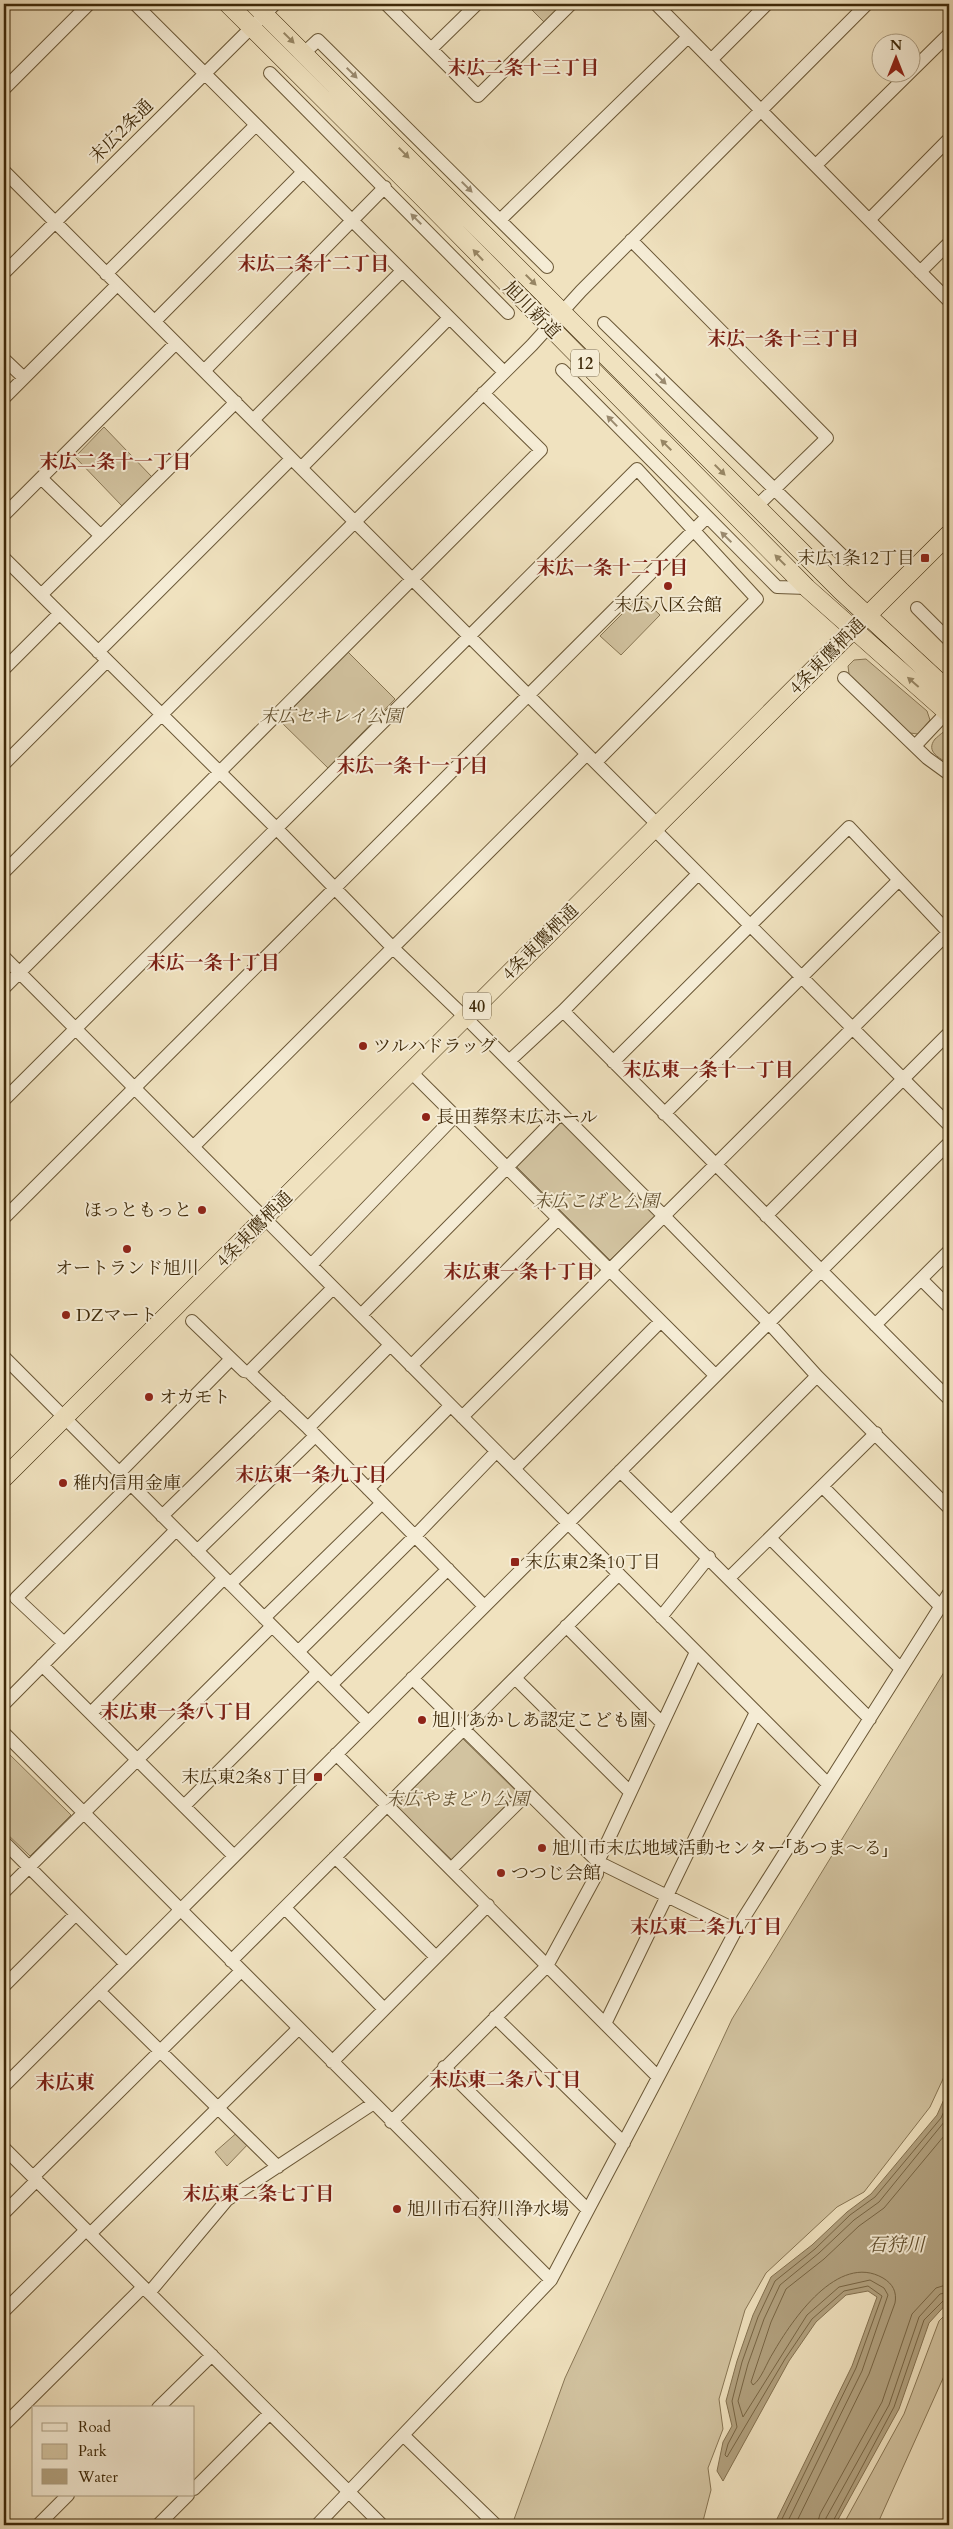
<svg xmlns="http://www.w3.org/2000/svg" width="953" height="2529" viewBox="0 0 953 2529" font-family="Cardo,'Noto Serif JP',serif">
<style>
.green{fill:#d2c3a0;stroke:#887654}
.water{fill:#b3a381;stroke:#847251}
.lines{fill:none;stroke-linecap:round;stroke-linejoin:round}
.shore{stroke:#786645;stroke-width:1}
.minor-casing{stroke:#6a5736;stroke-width:14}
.highway-casing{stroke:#3e2909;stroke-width:19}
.minor{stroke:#f5ecd5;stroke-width:12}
.highway{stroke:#f0e2bf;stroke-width:18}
.oneway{fill:#978664}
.oneway2{fill:#9a8a6f}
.poi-dot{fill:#8f2418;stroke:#f5ecd5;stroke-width:2}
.labels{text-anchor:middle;stroke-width:4;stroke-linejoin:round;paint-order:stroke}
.shield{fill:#f5ecd5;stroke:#756446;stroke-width:1}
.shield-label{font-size:16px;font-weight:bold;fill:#3e2909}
.street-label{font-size:18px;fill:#3e2909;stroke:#f5ecd5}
.poi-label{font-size:18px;fill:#3e2909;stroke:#f5ecd5;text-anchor:start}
.park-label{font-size:18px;font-style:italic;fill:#63502f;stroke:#f5ecd5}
.neighbourhood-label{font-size:19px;font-weight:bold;fill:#7a1f14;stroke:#f5ecd5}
.water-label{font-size:19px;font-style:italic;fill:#614e2d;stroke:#f5ecd5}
.quarter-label{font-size:20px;font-weight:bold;fill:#7a1f14;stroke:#f5ecd5}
</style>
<rect width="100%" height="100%" fill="#f0e2bf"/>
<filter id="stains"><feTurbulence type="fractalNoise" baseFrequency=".004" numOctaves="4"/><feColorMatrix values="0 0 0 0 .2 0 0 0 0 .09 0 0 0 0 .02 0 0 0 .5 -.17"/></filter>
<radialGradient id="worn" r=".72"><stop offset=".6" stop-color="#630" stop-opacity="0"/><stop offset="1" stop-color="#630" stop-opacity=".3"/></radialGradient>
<!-- green -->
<path class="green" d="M526,4H563L544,22Z
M104,427L152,477L122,506L75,457Z
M640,596L660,615L621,655L600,636Z
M348,652L395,699L328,768L280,721Z
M866,659L927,711L930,720L918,734L910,733L849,674L848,666L854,660Z
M949,730V764C940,758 925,752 935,739C940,735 943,731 949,730Z
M561,1120L657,1215L610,1260L515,1165Z
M949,1664V2066L930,2107L864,2192L837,2207L766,2273L745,2310L719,2399L723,2429L708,2468L711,2490L702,2525H512L565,2378L732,2019Z
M462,1738L518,1793L452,1860L396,1806Z
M4,1749L71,1815L30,1856L4,1831Z
M240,2130L251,2141L227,2166L215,2152Z
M949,2311V2365L877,2525H843L904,2414L939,2321Z"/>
<!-- water -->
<path class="water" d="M949,2088V2301L929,2323L899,2409L835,2525H774L852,2366L877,2297L868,2291L846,2295L816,2322L789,2361L723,2481L717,2471L723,2442L732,2426L726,2401L737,2361L753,2315L771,2277L812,2245L847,2212L871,2194L937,2115Z"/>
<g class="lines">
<!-- shore -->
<path class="shore" d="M779,2525L856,2368L882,2296L868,2286L844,2291L812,2319L785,2359L727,2457L725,2455L728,2444L737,2427L732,2401L742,2362L758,2317L775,2281L815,2249L850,2215L875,2197L941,2118L949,2100
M786,2525L862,2371L888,2295L884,2288L870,2280L839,2287L807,2315L743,2417L738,2401L748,2364L764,2319L780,2285L819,2253L854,2220L879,2202L949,2116
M795,2525L869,2374L895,2303C897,2292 893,2284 883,2278C838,2252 792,2320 773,2353C767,2362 761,2380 753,2385L751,2382L771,2322L786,2289L824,2259L859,2226L884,2208L949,2130
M817,2525L820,2514L882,2402L912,2314L936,2288L949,2284
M825,2525L826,2518L889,2405L919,2317L940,2294L949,2292
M831,2525L894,2407L924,2320L944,2300L949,2298"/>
<!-- minor casing -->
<g class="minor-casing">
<path id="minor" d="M135,4L504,372
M386,4L478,96L571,4
M656,4L949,301
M431,49L477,4
M304,53L318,40L547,267
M711,60L767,4
M270,73L508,313
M4,89L89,4
M816,165L949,34
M4,171L658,825
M500,220L688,37
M869,220L949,139
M631,240L827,438L757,506
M920,272L949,243
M4,273L275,4
M106,274L256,125
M155,321L303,172
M604,323L846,559
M4,359L24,378
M562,370L777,587L807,588
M204,371L385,187
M4,398L117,285
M254,419L402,271
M301,468L449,318
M41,478L100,535
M4,515L176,343
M4,558L277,829L393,948L465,1017L663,1215L768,1322L817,1376L949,1508
M41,595L236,402
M917,608L949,640
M98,652L291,459
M4,669L59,614
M844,678L927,758L949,774
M915,746L947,712
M4,764L107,661
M654,829L949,1125
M4,872L532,345L581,291L867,4
M4,957L828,1784
M4,988L541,450L483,393
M563,1011L949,1399
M509,1061L563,1011L698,874
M613,1062L849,827L949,933
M411,1072L715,1375
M4,1100L637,469L757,599L596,762
M664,1114L898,881
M193,1147L587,754
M766,1216L949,1033
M4,1218L706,518
M311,1265L456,1115
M921,1279L949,1307
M361,1315L561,1113
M192,1321L244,1371L249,1372L308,1428L484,1606
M875,1325L949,1251
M4,1357L368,1722
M411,1366L558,1219
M249,1372L333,1288
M462,1417L949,932
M308,1428L390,1345
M514,1469L660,1322
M620,1471L870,1719
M119,1473L231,1359
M822,1486L941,1607
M368,1489L450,1406
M162,1516L280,1401
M672,1521L817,1376
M770,1538L901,1669
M197,1551L315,1436
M729,1578L876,1433
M230,1584L348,1469
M661,1617L709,1557
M264,1618L382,1503
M566,1626L662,1723
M64,1643L16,1598L131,1484
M298,1652L415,1536L496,1452
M42,1665L234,1856
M412,1678L598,1862L736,1930
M515,1678L630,1792
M331,1685L448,1569
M4,1704L176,1530
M91,1713L224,1578
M4,1733L551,2280
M336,1754L658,2077
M184,1806L318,1672
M4,1842L126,1964
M335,1857L436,1957
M451,1869L528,1793
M4,1892L272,1626
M285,1908L384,2009
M231,1961L619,1574
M4,1986L76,1914
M99,1991L278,2167
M495,2017L624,2143
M605,2024L756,1712
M332,2062L488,1905
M444,2067L588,2210
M4,2086L949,1143
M391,2122L547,1966L597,1874L598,1862L696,1652
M4,2148L382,2525
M33,2177L241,1971
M4,2213L37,2180
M90,2234L298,2029
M149,2293L227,2200L374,2103
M4,2311L86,2230
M158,2408L212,2355
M4,2425L143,2287
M403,2435L496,2525
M194,2489L269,2414
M38,2525L68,2495
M158,2525L188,2495
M317,2525L551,2280L736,1930L949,1593"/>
</g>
<!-- highway casing -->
<g class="highway-casing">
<path id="highway" d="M228,4L422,197L807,588L949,714
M254,4L841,591L949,691
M4,1478L949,534"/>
</g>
<!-- minor -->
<use href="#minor" class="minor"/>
<!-- highway -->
<use href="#highway" class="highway"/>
</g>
<!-- one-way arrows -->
<defs><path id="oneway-solid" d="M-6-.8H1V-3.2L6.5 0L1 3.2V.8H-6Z" transform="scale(1.25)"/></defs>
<g class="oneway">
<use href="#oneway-solid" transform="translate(289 38) rotate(45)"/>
<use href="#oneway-solid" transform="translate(404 153) rotate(45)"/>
<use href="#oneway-solid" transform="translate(478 255) rotate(-133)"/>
<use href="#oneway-solid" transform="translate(531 280) rotate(45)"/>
<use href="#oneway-solid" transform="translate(666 445) rotate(-135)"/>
<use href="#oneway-solid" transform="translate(720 470) rotate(45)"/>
<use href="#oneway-solid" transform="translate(780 560) rotate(-135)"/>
<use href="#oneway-solid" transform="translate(913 682) rotate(-139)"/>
</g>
<g class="oneway2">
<use href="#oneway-solid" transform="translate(352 73) rotate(45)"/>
<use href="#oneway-solid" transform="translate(467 187) rotate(45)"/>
<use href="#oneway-solid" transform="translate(416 219) rotate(-135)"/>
<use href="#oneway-solid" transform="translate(661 379) rotate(45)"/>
<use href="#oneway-solid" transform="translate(612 421) rotate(-134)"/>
<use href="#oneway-solid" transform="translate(726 537) rotate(-136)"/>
</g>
<!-- markers -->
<g class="poi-dot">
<rect x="920" y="553" width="10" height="10" rx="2.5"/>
<circle cx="668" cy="586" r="5"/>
<circle cx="363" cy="1046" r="5"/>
<circle cx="426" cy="1117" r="5"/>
<circle cx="202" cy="1210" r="5"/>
<circle cx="127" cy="1249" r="5"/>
<circle cx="66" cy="1315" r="5"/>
<circle cx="149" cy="1397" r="5"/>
<circle cx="63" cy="1483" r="5"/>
<rect x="510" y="1557" width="10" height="10" rx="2.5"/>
<circle cx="422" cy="1720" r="5"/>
<rect x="313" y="1772" width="10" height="10" rx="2.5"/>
<circle cx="542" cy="1848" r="5"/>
<circle cx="501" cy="1873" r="5"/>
<circle cx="397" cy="2209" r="5"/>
</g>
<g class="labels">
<!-- shield labels -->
<g class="shield">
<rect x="571" y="349.5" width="28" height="27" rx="4"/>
<rect x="463" y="992.5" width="28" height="27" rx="4"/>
</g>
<g class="shield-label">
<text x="585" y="369">12</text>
<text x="477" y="1012">40</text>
</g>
<!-- street labels -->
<g class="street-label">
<text transform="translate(121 131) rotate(-45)" y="6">末広2条通</text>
<text transform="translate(532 310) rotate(45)" y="6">旭川新道</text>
<text transform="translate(827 656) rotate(-45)" y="6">4条東鷹栖通</text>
<text transform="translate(540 942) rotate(-45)" y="6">4条東鷹栖通</text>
<text transform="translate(254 1229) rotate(-45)" y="6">4条東鷹栖通</text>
</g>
<!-- poi labels -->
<g class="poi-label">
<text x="915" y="564" text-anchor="end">末広1条12丁目</text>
<text x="668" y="611" text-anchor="middle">末広八区会館</text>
<text x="373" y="1052">ツルハドラッグ</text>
<text x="436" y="1123">長田葬祭末広ホール</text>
<text x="192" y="1216" text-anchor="end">ほっともっと</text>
<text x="127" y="1274" text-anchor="middle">オートランド旭川</text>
<text x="76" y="1321">DZマート</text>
<text x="159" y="1403">オカモト</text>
<text x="73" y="1489">稚内信用金庫</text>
<text x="525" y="1568">末広東2条10丁目</text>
<text x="432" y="1726">旭川あかしあ認定こども園</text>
<text x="308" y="1783" text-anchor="end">末広東2条8丁目</text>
<text x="552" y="1854">旭川市末広地域活動センター「あつま〜る」</text>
<text x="511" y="1879">つつじ会館</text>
<text x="407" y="2215">旭川市石狩川浄水場</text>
</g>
<!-- park labels -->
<g class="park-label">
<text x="331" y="722">末広セキレイ公園</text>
<text x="596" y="1207">末広こばと公園</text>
<text x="457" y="1805">末広やまどり公園</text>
</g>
<!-- neighbourhood labels -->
<g class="neighbourhood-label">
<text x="523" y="74">末広二条十三丁目</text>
<text x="313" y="270">末広二条十二丁目</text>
<text x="783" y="345">末広一条十三丁目</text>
<text x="115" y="468">末広二条十一丁目</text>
<text x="612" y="574">末広一条十二丁目</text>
<text x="412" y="772">末広一条十一丁目</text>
<text x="213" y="969">末広一条十丁目</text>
<text x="708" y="1076">末広東一条十一丁目</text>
<text x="519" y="1278">末広東一条十丁目</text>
<text x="311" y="1481">末広東一条九丁目</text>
<text x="176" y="1718">末広東一条八丁目</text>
<text x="706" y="1933">末広東二条九丁目</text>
<text x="505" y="2086">末広東二条八丁目</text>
<text x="258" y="2200">末広東二条七丁目</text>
</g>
<!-- water labels -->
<g class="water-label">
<text x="896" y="2251">石狩川</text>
</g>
<!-- quarter labels -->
<g class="quarter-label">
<text x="65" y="2089">末広東</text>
</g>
</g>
<!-- margin -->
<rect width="953" height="2529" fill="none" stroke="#f0e2bf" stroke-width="20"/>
<rect x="5" y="5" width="943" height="2519" fill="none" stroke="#3e2909" stroke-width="2.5"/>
<rect x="10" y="10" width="933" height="2509" fill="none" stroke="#3e2909"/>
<!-- legend -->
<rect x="32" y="2406" width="162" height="90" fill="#f5ecd5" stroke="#ac9e83"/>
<rect x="42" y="2423" width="25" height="8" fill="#f5ecd5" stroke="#ac9e83"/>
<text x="78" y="2432" font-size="15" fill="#3e2909">Road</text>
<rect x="42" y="2444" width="25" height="15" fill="#d2c3a0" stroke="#ac9e83"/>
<text x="78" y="2456" font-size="15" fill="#3e2909">Park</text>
<rect x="42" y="2469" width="25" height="15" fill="#b3a381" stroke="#ac9e83"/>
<text x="78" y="2482" font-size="15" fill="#3e2909">Water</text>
<!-- north arrow -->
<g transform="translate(896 58)"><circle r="24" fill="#f5ecd5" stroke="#ac9e83"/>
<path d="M0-4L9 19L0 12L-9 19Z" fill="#8f2418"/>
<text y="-8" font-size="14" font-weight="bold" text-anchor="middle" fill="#3e2909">N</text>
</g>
<rect width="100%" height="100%" filter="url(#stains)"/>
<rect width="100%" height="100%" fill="url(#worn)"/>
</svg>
